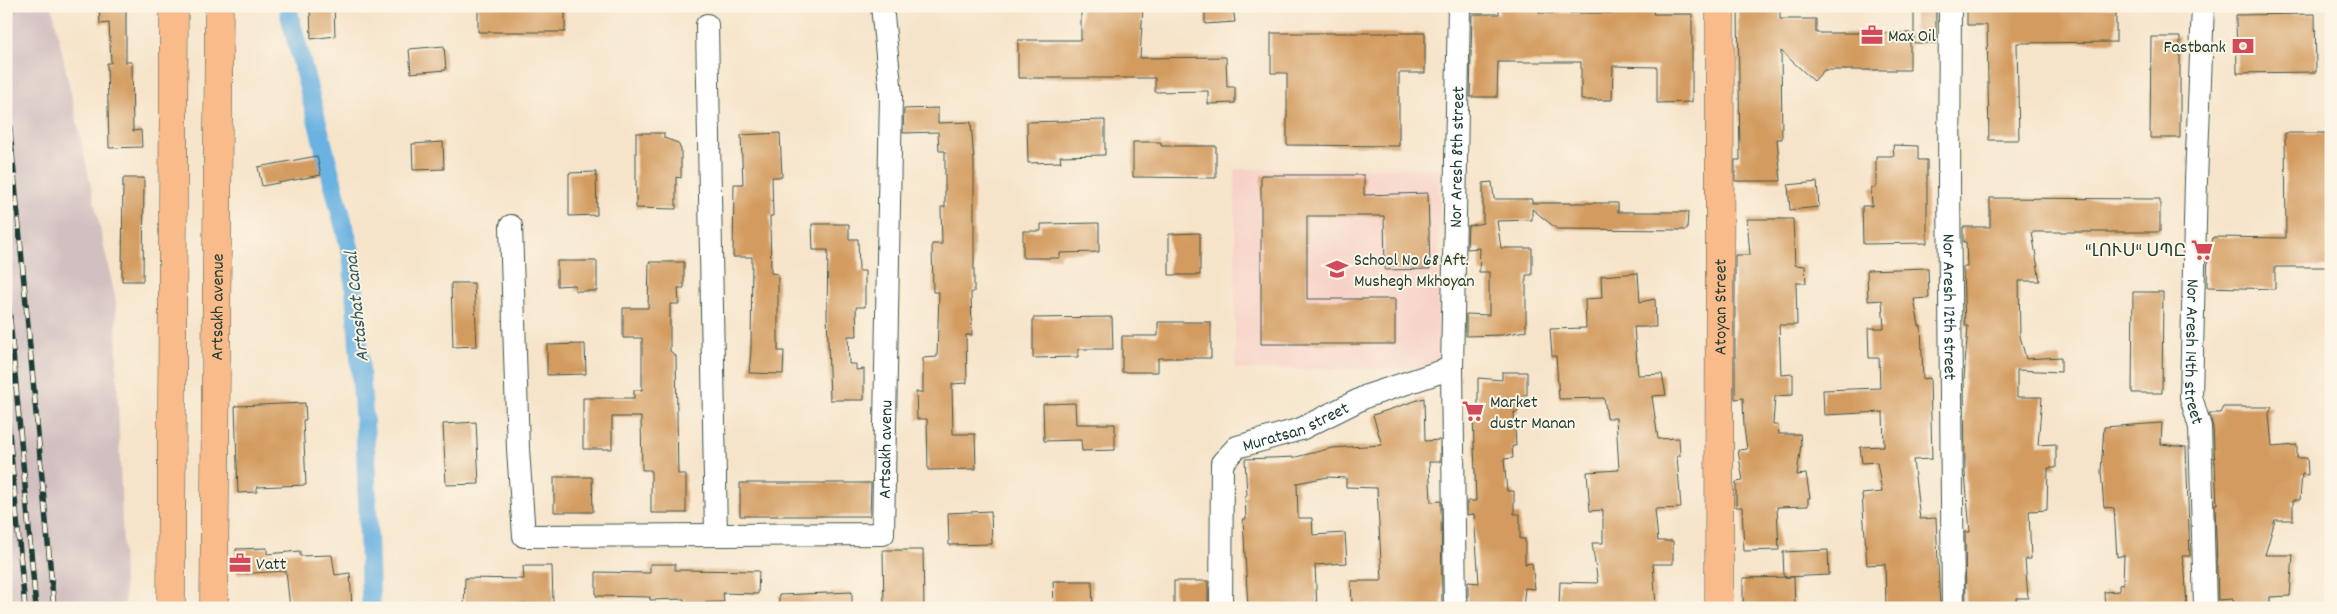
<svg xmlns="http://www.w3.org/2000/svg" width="2337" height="614" viewBox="0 0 2337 614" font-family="Dekko,'Noto Sans Armenian',sans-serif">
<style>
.built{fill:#f7d1c7}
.industrial{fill:#d2bfc0}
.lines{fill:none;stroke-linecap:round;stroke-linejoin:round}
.canal{stroke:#6ab2e1;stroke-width:19}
.building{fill:#d39b5f}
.minor-casing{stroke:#3f564a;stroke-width:24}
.major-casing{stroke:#3f564a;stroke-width:29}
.minor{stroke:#fff;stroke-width:22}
.major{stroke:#fabb8b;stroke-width:28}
.rail-casing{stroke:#1f3d34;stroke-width:5.5}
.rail{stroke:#fcf5e5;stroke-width:4;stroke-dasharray:11;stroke-linecap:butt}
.labels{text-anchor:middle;stroke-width:4;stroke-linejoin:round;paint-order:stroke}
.poi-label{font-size:18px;fill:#1f3d34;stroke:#fcf5e5;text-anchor:start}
.street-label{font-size:18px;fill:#1f3d34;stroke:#fcf5e5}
.water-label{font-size:19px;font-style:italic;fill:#325a5f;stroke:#fcf5e5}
</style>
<rect width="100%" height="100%" fill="#fcf5e5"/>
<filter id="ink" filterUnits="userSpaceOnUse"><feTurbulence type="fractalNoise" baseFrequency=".02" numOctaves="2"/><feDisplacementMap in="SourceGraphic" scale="10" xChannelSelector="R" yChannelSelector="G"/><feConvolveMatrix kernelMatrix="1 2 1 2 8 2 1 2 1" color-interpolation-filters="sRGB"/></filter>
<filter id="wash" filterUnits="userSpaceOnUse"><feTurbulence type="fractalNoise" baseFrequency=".0096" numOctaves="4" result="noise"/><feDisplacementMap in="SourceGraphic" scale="20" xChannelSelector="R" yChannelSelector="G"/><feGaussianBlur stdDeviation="1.12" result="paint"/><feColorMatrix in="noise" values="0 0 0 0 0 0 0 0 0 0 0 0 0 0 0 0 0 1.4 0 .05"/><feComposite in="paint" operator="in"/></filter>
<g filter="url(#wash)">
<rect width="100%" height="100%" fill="#f6e4ca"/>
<!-- built -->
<path class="built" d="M1440,168L1438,368L1235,370V169Z"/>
<!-- industrial -->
<path class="industrial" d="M6,6H52L116,302L117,374L125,608H6Z"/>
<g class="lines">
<!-- canal -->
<path class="canal" d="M289,13L352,257L365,432L371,608"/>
</g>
<g id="blocks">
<!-- building -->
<path class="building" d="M99,6H126V62H132L133,131L141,130L142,147L109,148L107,63H111L109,23L100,24Z
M310,6H334L335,36L311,39Z
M478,6H565V32H478Z
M1081,6H1143L1140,58L1226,57L1227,87H1235V103L1208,104V91L1155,92V78H1018V40H1081Z
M1205,6H1233L1235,22L1205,24Z
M1499,6H1539V13H1615V6H1654L1653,14H1692V102L1657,103V67L1613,66L1612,100H1581V62H1498L1497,97H1470L1472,14H1499Z
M1738,6H1780V19H1816V33H1910V70H1824L1814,81L1781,51L1782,139H1777L1781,181H1735V160H1740Z
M1967,6H2035V9L2116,8V42L2017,43L2019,140H1989L1987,25H1967Z
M1914,8H1936V43H1914Z
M2315,14L2316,72L2237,73L2236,15Z
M1271,33H1425V73H1399V146L1287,145V73H1271Z
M2151,37H2180V138H2150Z
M444,46L446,70L411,73L409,49Z
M938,108V123L971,122L974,162V292H971L972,335H966L967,383L952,384L953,434H975L976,469L928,470L927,419H917L916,392H923V358L937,357L939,292H933L932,244H942L941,207H945V151H939L938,132L903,133L904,109Z
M1105,120V155L1060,156L1061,162L1028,163L1027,122Z
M636,133H664V138L678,143L681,150V178L676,177V209L636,208Z
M780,133L782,177H772L773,216H770L771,273L778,274V351H784L783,374L749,373L751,350L752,257H733L734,184H743L741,135Z
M2285,133H2331V267H2275V289L2207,287L2208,243H2212L2213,237L2286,238Z
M443,142L444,169L413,170L412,144Z
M1133,142H1161V146H1216V178L1133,177Z
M1893,145L1918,146V160H1927V243L1863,244L1862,206H1872L1871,188L1876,187V156H1894Z
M317,156L321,175L262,186L258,167Z
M596,172L597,215L569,216V173Z
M1261,175H1364V195L1428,193L1430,269L1385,270L1384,216H1307V299H1395V344H1261Z
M123,178H144L143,281H122Z
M1492,182L1494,199H1532V203H1618V212H1688L1687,230L1557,229L1532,209V220L1497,221L1501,248H1532V275H1526V331L1502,335L1466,336V314L1489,315V272H1479L1480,248L1467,249L1468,226L1483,223V183Z
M1817,182L1819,207L1790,210L1788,185Z
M1990,198L2160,199V232H2032L2040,281H2019L2020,336L2026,359L2061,357V372L2017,370V397H2042L2038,445L2056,444V468H2048L2047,510L2029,511L2031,559H2025L2028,598H2016L2017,608H1966L1965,532H1970L1965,473L1964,379L1968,326H1965L1963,267H1967L1966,242H1963V227H1990Z
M1747,219H1793L1795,265L1805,266L1806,283H1796L1797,325H1779L1781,375L1793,374V395L1775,396L1773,425H1778L1779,434H1800L1801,444L1797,475L1806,474L1810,498H1808V506L1777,507L1779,550L1744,551L1742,507H1736V482L1743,481L1738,450L1747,449L1744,428L1743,398L1735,399V255H1750Z
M1099,223V252L1060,253V258H1023V231H1041V224Z
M812,224H849V239H858L859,271H865V307H856L857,336H848L849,364H856V370L864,369V400H830L827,314L828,250H813Z
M1200,233V275H1169V234Z
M557,261H597V291H575V285L557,286Z
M649,262H684V288H678L679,304H670V351L676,356L678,474H686V513H651V470H642L641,417H612V449H583V398H634V390H642V338H623V308H648Z
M1928,268L1929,298L1914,299L1919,326H1921L1923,379L1930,378L1932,459L1913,460L1920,519L1936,518L1940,608H1886L1885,564L1867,565L1862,494L1882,492L1877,462L1862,463L1860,447L1884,446L1883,412L1824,415L1823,390L1880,388L1879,358H1869L1868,328H1884L1882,300L1868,301L1867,270Z
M1638,273L1640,302L1655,299L1656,327H1634L1638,375L1662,374L1666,395L1652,396L1658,439L1679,438L1680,456H1677L1681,508L1655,509L1658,541H1673V564H1653L1656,606L1559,608L1560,582L1598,583L1592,543H1603V510L1590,511L1587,472L1619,470L1616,418H1607L1604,398L1559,399L1556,356H1552L1550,329L1586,328L1585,299L1602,298L1601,276Z
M451,283H474L477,346L453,347Z
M2133,292H2163L2162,393H2132Z
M1112,317L1113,349H1078V357L1033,358V318Z
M1158,322H1211V358H1158V372H1122V336H1158Z
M585,344L586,374L547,375V345Z
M1502,372H1527V395L1517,394L1518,412H1514L1516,446H1512L1513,458L1504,459L1507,491H1514V514H1520V539H1525V564L1532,563L1535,589L1525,588L1523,608L1468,606V582L1479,583L1474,514L1467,515V501H1476L1473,416H1478V378L1502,380Z
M1424,398L1425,441L1440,440V462H1429L1431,502L1441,501L1442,608H1378V605H1352L1351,581H1381L1382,579L1377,488L1346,487V478L1328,477L1297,483L1298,518H1312L1313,535L1345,533L1347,563L1315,565L1317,608H1248L1243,519H1246L1245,496H1247L1245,459L1296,457L1332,448L1382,445L1373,415Z
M305,403L306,420H303L306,485L257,487V492L238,493L235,406Z
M1075,403L1076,424H1115V450L1082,451L1081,440L1044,441L1043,404Z
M2223,407H2272L2269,414L2272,447L2297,445V458H2307L2308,475L2302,474L2300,500H2293V520H2275L2265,555H2293L2290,596L2270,597V608H2234L2233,599L2218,600L2215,504H2217L2213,427L2209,413H2220Z
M476,422L479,484L446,485L443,424Z
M2162,423L2161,444L2186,447L2190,556H2182L2185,572L2187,608H2105L2104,592L2119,591V585L2123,584L2124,555L2117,557L2114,508L2104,507L2101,472L2104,427Z
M554,477H592L593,512H554Z
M740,483H871L870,516H740Z
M991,511L992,544L949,545L948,513Z
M267,548V554L300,551V556L332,555L335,575L350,573L352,608H290L286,571L237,574L236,549Z
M883,550H923L924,608H884Z
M1828,550L1829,575L1784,577L1783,552Z
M650,564H675V570L759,571L758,594L723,593L724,602L684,603V599L650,600V597L596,596V572L650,573Z
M523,566H552L553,603L503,605V608H464L465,578L524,579Z
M1794,577L1795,608H1743V578Z
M1053,581H1092L1093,608H1054Z
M1174,581H1208V608H1174Z
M852,592V608H779V595Z"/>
</g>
</g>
<g filter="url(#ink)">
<use href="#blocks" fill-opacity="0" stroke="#3f564a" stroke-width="1"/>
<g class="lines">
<!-- minor casing -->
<g class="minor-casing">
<g id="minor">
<path id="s1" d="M1950,6L1949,182L1953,608"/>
<path id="s2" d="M2203,6L2196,180L2191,397L2200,427L2205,608"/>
<path d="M707,25L716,535"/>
<path id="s3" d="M511,226L518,449L524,536L883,534L891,94L882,6"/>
<path id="s4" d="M1221,608L1222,463L1237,447L1301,429L1367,396L1452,368"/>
<path id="s5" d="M1455,608L1452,368L1459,6"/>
</g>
</g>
<!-- major casing -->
<g class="major-casing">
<g id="major">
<path d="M171,608L174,6"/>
<path id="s6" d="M214,608L219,6"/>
<path id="s7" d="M1719,608L1720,6"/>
</g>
</g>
<!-- minor -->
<use href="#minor" class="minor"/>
<!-- major -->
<use href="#major" class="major"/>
<!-- rail casing -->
<g class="rail-casing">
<path id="rail" d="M6,87L54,608
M6,275L36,608
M6,399L25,608
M6,603L7,608"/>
</g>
<!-- rail -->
<use href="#rail" class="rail"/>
</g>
</g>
<!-- icons -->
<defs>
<g id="office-bare" transform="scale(1.725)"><path d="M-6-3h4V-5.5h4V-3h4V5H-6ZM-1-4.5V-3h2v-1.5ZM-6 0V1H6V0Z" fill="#d1495b" stroke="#fcf5e5" stroke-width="2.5" paint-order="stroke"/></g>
<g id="bank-bare" transform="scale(1.725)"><path d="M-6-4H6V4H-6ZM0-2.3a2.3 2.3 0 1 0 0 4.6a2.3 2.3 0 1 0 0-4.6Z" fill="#d1495b" stroke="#fcf5e5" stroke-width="2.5" paint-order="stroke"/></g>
<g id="supermarket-bare" transform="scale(1.725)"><path d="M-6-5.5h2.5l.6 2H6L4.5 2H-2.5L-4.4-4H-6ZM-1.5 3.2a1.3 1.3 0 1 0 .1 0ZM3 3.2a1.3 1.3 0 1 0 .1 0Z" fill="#d1495b" stroke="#fcf5e5" stroke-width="2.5" paint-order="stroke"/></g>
<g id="school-bare" transform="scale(1.725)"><path d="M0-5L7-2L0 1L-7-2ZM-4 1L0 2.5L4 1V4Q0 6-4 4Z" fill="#d1495b" stroke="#fcf5e5" stroke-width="2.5" paint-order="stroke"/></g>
</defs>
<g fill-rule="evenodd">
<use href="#office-bare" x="1872" y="35"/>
<use href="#bank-bare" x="2243" y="46"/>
<use href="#supermarket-bare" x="2202" y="250"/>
<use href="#school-bare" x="1337" y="269"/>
<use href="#supermarket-bare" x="1473" y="411"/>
<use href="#office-bare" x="240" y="563"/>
</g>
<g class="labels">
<!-- poi labels -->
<g class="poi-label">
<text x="1888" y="41">Max Oil</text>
<text x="2226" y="52" text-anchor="end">Fastbank</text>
<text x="2186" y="256" text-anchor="end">"ԼՈՒՍ" ՍՊԸ</text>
<text x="1354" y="265">School No 68 Aft.<tspan x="1354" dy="21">Mushegh Mkhoyan</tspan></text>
<text x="1490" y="407">Market<tspan x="1490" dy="21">dustr Manan</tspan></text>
<text x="256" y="569">Vatt</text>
</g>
<!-- street labels -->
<g class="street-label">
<text dy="6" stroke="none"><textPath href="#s5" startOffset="451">Nor Aresh 8th street</textPath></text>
<text dy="6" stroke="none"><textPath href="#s6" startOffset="301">Artsakh avenue</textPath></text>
<text dy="6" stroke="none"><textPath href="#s7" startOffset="301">Atoyan Street</textPath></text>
<text dy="6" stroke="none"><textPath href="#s1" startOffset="301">Nor Aresh 12th street</textPath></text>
<text dy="6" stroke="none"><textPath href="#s2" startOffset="346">Nor Aresh 14th street</textPath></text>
<text dy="6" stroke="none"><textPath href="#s4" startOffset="229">Muratsan street</textPath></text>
<text dy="6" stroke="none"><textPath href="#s3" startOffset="754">Artsakh avenu</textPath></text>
</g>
<!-- water labels -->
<g class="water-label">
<text transform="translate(355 307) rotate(-96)" y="7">Artashat Canal</text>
</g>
</g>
<!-- margin -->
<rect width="2337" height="614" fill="none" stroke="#fcf5e5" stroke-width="25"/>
</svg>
